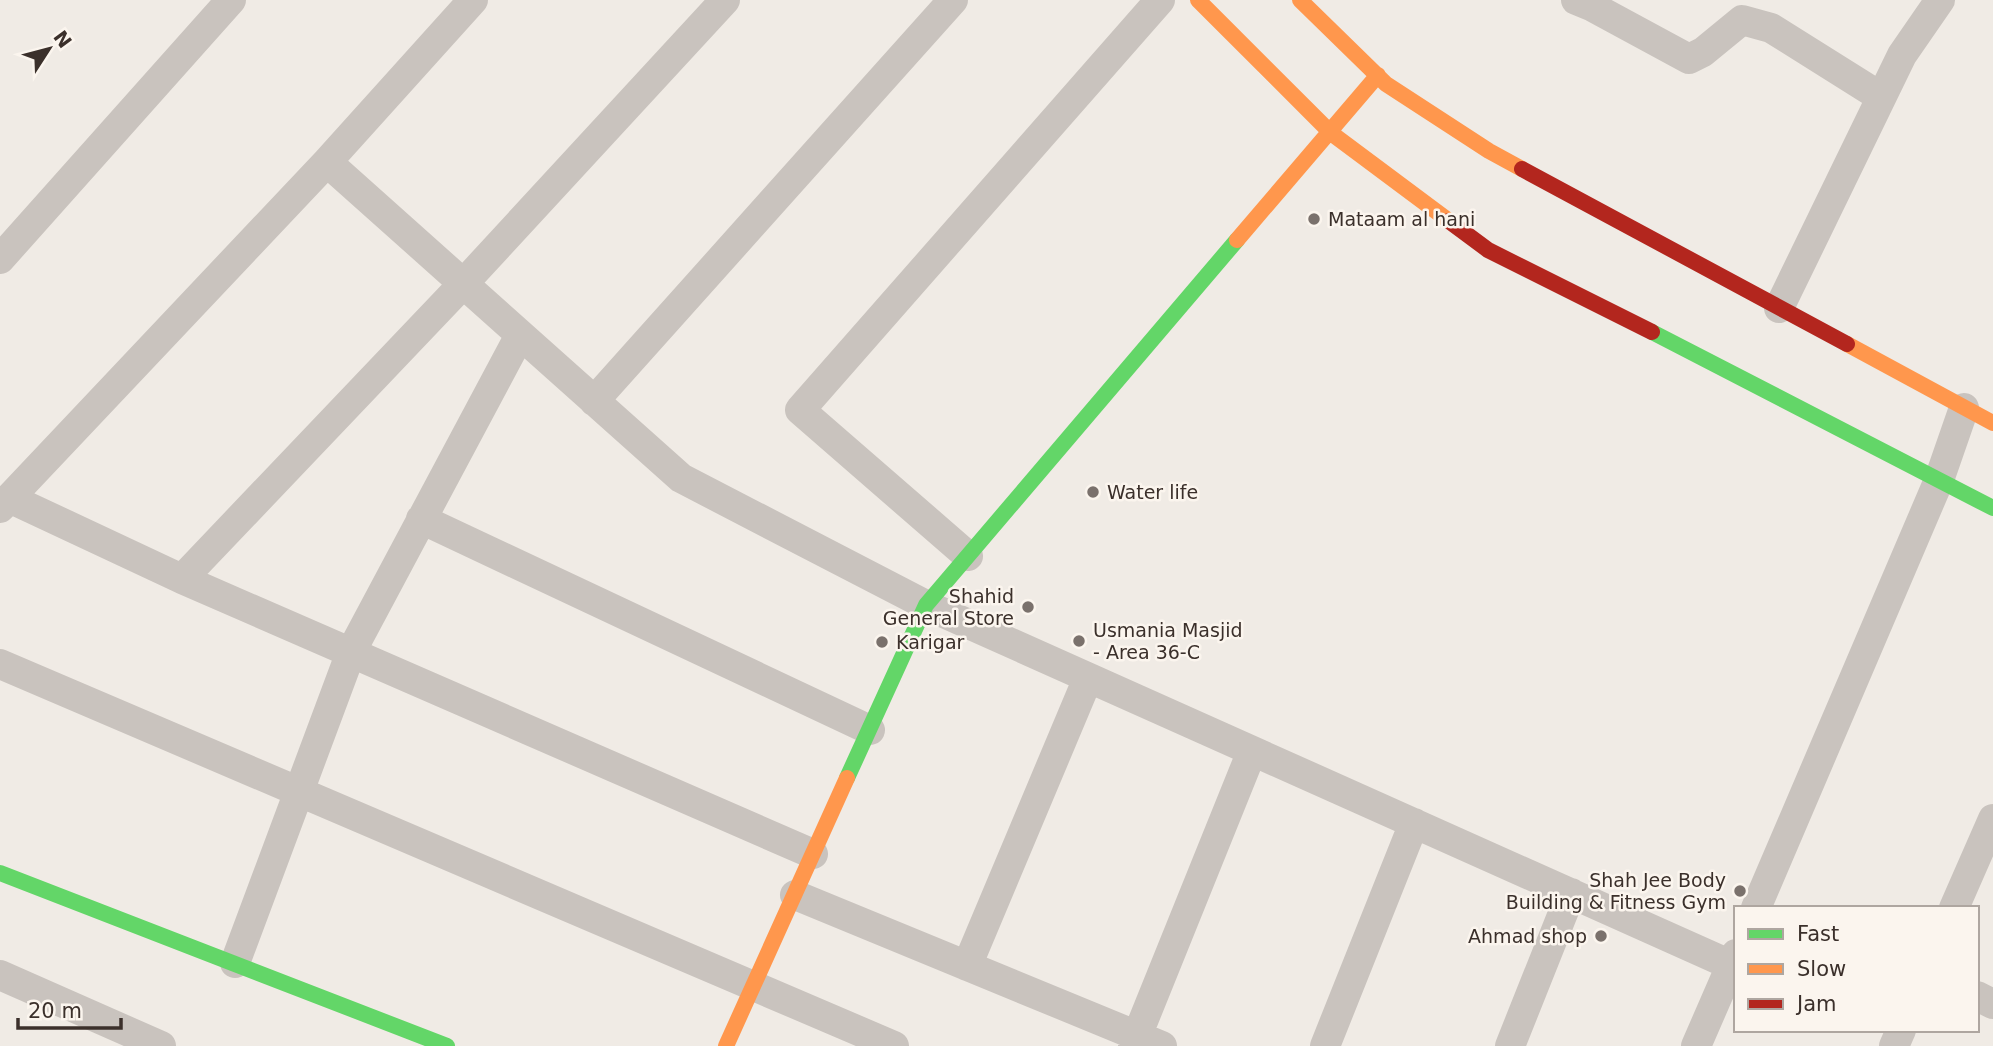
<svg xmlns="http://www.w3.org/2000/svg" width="1993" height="1046" viewBox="0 0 1993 1046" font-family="'DejaVu Sans',sans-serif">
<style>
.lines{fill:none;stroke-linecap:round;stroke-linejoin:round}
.street{stroke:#c9c3be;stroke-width:30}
.fast{stroke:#63d668;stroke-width:16}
.slow{stroke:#ff974d;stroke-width:16}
.jam{stroke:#b3261e;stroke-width:16}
.poi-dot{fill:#7a716c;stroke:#fbf5ee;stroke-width:2.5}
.labels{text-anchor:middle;stroke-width:5;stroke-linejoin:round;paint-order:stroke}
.poi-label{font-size:19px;fill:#3b302b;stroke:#fbf5ee;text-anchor:start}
</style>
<rect width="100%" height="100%" fill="#f0ebe5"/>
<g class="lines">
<!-- street -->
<path class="street" d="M1576,0L1593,7L1689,59L1703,52L1742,20L1771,28L1881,97
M327,162L681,478L926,605L1731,965
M0,259L231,0
M1779,308L1902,55L1940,0
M594,401L953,0
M9,498L182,579L813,854
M0,508L327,162L473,0
M421,519L870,730
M968,556L800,410L1160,0
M182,579L463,284L725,0
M0,664L894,1046
M795,895L1162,1046
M1756,908L1939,480L1964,408
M1954,908L1993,819
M235,963L351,652L520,335
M967,966L1088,678
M0,975L161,1046
M1977,996L1993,1004
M1133,1046L1252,751
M1325,1046L1414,823
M1510,1046L1571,893
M1696,1046L1736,954
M1894,1046L1901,1030"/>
<!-- fast -->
<path class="fast" d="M1652,332L1993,508
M847,778L926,605L1237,240
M0,873L447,1046"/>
<!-- slow -->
<path class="slow" d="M1198,0L1331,133L1449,221
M1300,0L1386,84L1489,151L1522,169
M1237,240L1378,75
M1847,344L1993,423
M726,1046L847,778"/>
<!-- jam -->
<path class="jam" d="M1522,169L1847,344
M1449,221L1488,250L1652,332"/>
</g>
<!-- markers -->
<g class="poi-dot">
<circle cx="1314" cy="219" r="7"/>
<circle cx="1093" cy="492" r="7"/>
<circle cx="1028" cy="607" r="7"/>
<circle cx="1079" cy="641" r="7"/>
<circle cx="882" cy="642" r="7"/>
<circle cx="1740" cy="891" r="7"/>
<circle cx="1601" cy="936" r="7"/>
</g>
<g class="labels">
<!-- poi labels -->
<g class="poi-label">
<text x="1328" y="226">Mataam al hani</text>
<text x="1107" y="499">Water life</text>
<text x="1014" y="603" text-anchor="end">Shahid<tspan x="1014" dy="22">General Store</tspan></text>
<text x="1093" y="637">Usmania Masjid<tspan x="1093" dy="22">- Area 36-C</tspan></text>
<text x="896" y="649">Karigar</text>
<text x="1726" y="887" text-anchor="end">Shah Jee Body<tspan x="1726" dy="22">Building &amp; Fitness Gym</tspan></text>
<text x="1587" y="943" text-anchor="end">Ahmad shop</text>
</g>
</g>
<!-- legend -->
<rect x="1734" y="906" width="245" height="126" fill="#fbf5ee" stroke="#aea6a0" stroke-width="2"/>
<rect x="1748" y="929" width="35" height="10" fill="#63d668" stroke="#aea6a0" stroke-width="2"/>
<text x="1797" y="941" font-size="21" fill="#3b302b">Fast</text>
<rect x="1748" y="964" width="35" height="10" fill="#ff974d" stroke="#aea6a0" stroke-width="2"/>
<text x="1797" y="976" font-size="21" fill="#3b302b">Slow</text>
<rect x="1748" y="999" width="35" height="10" fill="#b3261e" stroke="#aea6a0" stroke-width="2"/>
<text x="1797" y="1011" font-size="21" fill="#3b302b">Jam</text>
<!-- north arrow -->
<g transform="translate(49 49) rotate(54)" stroke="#fbf5ee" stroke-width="5" paint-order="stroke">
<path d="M0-5L12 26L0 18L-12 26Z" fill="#3b302b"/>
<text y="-10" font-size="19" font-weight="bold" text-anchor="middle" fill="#3b302b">N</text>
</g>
<!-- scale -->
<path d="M18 1018v10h103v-10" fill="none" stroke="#3b302b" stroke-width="3.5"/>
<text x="28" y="1018" font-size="21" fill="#3b302b" stroke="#fbf5ee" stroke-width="5" paint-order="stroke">20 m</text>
</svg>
